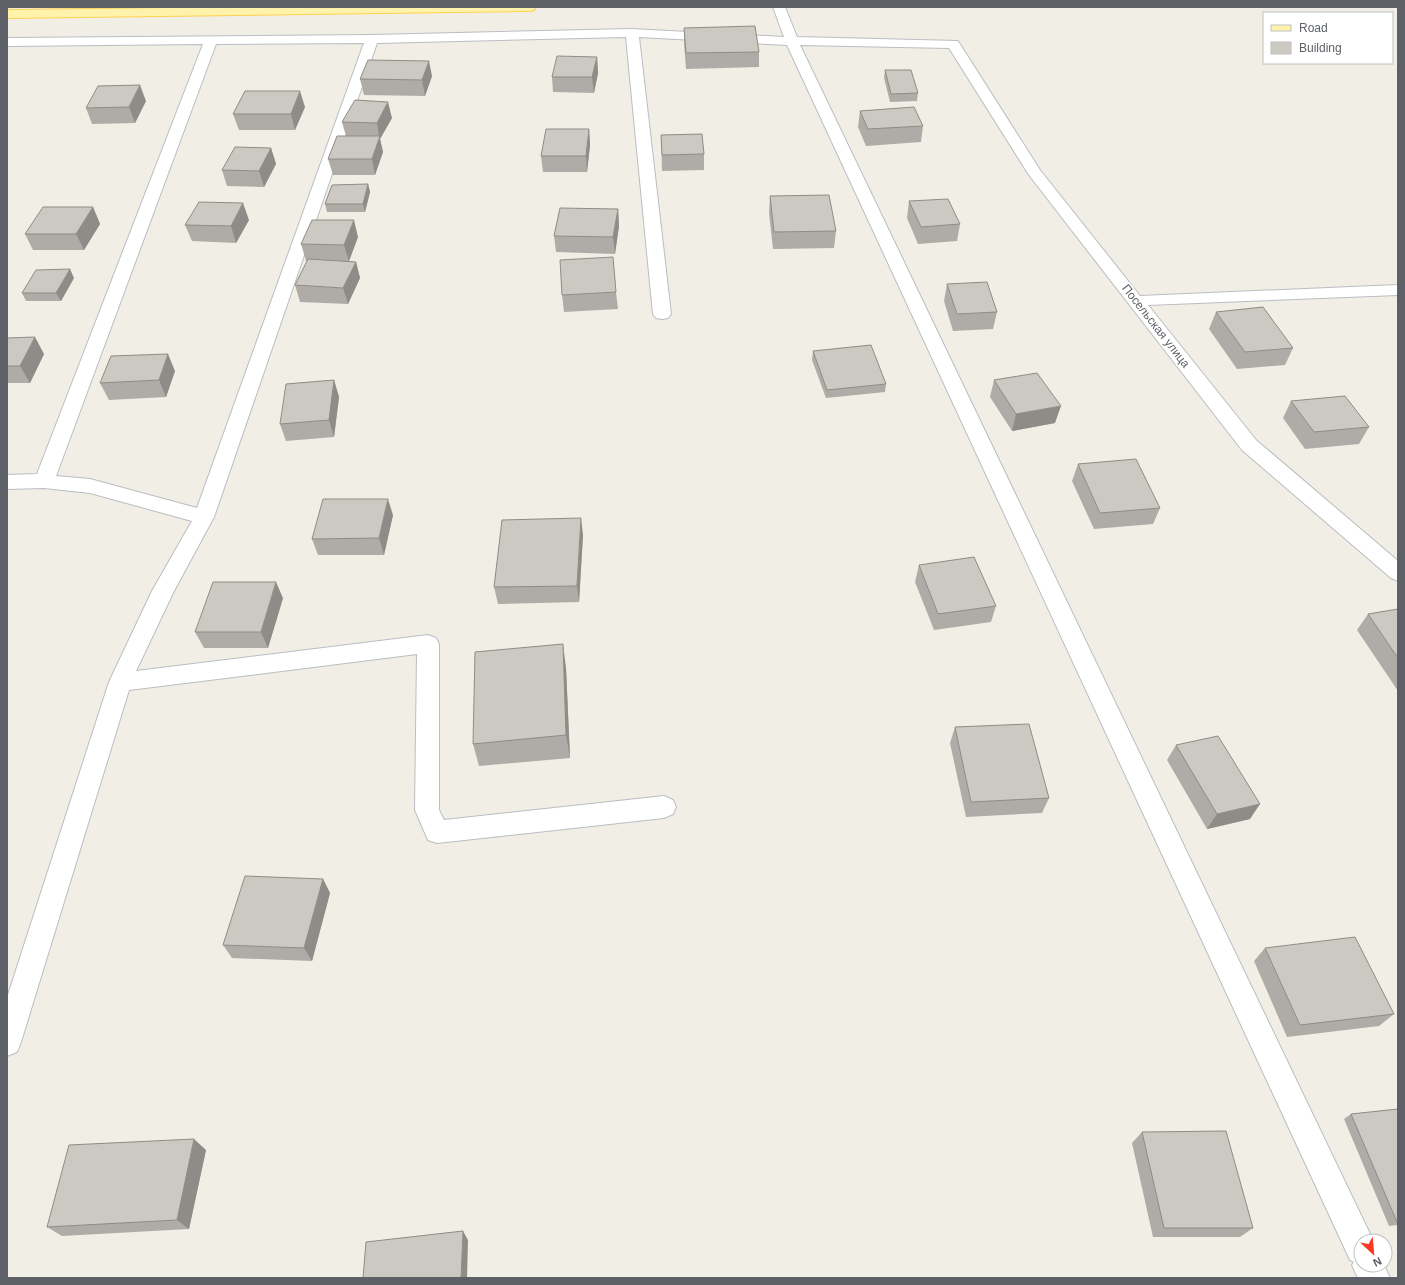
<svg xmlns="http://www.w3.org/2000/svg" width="1405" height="1285" viewBox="0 0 1405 1285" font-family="Helvetica,sans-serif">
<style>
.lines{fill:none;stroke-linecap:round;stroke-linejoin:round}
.minor-casing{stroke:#babdc2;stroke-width:2}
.major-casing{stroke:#fed050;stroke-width:2}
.minor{fill:#fff;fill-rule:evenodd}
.major{fill:#fff3ac;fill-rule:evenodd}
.wall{fill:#afaca7}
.shaded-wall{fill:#8f8c88}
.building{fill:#ccc8c2;stroke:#8f8c88}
.labels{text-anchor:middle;stroke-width:3.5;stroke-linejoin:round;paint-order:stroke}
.far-street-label{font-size:12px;fill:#5d6167;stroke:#fff}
</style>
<rect width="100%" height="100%" fill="#f1eee5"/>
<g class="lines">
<!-- minor casing -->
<g class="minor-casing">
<path id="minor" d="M773,7H785L797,37L958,41L1040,170L1140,296L1398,285V295L1148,305L1256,440L1398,561V581L1391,578L1242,450L1029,175L949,48L800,45L1372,1238L1373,1241H1361V1265H1384L1390,1278H1358L1352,1265L1354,1262L1350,1260L787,45L639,37L671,314L668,318L662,319L656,318L653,314L626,37L377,43L214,517L174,591L136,671L428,635L436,638L439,644V810L444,820L664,796L673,800L676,807L673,814L664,818L437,843L428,840L415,810L417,654L129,690L21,1042L17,1052L7,1056V998L109,682L152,591L192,521L90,493L44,488L7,489V475L37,474L203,44L7,46V38L372,35L632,29L784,37ZM364,43L197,508L90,479L56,476L216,44Z"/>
</g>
<!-- major casing -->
<g class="major-casing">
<path id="major" d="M251,7H536L534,10L530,11L7,18V10Z"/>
</g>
<!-- minor -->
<use href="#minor" class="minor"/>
<!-- major -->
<use href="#major" class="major"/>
</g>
<!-- wall -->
<path class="wall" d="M684,28L759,52V67L686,69L684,43Z
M597,57L598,73L594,93L553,92L552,77Z
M885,70L918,93L917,101L890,102L884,78Z
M432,76L425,96L364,95L360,79Z
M146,101L135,123L92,124L86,108Z
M305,107L295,130H239L233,114Z
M860,111L923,126L921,142L866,146L858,127Z
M392,118L380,139L383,152L375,175H333L328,159L346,136L342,122Z
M589,129L590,145L587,172H543L541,156Z
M661,135L704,154V170L662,171Z
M271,148L276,164L264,187L227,186L222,170Z
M368,184L370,192L365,212H327L325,204Z
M770,196L836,231L834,248L773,249L769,213Z
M909,201L960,224L957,241L918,244L907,218Z
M93,207L100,224L84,250H33L25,234Z
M618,209L619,226L615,254L556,252L554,236Z
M249,220L236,243L192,241L185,225Z
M358,237L349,261L356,262L360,278L348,304L300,302L295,285L307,261H306L301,244Z
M74,278L61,301H26L22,293Z
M947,284L997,312L993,329L953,331L944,301Z
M616,292L618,309L564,312L562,295Z
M1216,312L1293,348L1285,365L1237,369L1209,329Z
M7,338L44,354L30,383H7Z
M813,351L886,384L885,392L826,398L812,360Z
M175,371L166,397L109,400L100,383Z
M334,380L339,397L334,437L286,441L280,424Z
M994,380L1055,423L1012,431L990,397Z
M1291,401L1369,427L1359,444L1305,449L1283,418Z
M1078,464L1160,508L1153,524L1094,529L1072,481Z
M393,515L384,555H318L312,539Z
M583,535L579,602L498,604L494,587Z
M919,565L996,606L991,622L934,630L915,582Z
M283,598L268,648H204L195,632Z
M1398,609V691L1357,630L1368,614Z
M566,668L570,758L479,766L473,744Z
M955,727L1049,798L1042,813L966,817L950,743Z
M1176,745L1250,819L1207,829L1167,760Z
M323,879L330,893L312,961L232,958L223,945Z
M1265,948L1394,1014L1379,1026L1287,1037L1254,961Z
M1398,1109V1225L1389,1226L1344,1119L1351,1114Z
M1142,1132L1253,1228L1240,1237H1153L1132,1143Z
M206,1150L189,1229L62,1236L47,1227Z"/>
<!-- shaded-wall -->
<path class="shaded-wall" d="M597,57L598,73L594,93L592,77Z
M429,61L432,76L425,96L422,80Z
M140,85L146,101L135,123L129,107Z
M300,91L305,107L295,130L291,114Z
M388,102L392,118L380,139L383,152L375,175L372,159L379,136L377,123Z
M589,129L590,145L587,172L586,156Z
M271,148L276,164L264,187L259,171Z
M368,184L370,192L365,212L363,204Z
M243,203L249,220L236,243L231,226Z
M93,207L100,224L84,250L76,234Z
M618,209L619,226L615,254L613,237Z
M354,220L358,237L349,261L344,245Z
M356,262L360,278L348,304L343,288Z
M70,269L74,278L61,301L56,293Z
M35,337L44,354L30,383L20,366Z
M168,354L175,371L166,397L159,380Z
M334,380L339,397L334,437L329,420Z
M1061,406L1055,423L1012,431L1016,414Z
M388,499L393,515L384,555L379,538Z
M581,518L583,535L579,602L577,586Z
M276,582L283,598L268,648L261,632Z
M563,644L566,668L570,758L566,735Z
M1260,804L1250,819L1207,829L1217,814Z
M323,879L330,893L312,961L304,948Z
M194,1139L206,1150L189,1229L177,1220Z
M463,1231L468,1240L467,1278H461Z"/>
<!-- building -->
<path class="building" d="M755,26L759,52L686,53L684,28Z
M557,56L597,57L592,77H552Z
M368,60L429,61L422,80L360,79Z
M885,70H911L918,93L891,94Z
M140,85L129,107L86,108L98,86Z
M245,91H300L291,114H233Z
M355,100L388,102L377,123L342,122Z
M914,107L923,126L868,129L860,111Z
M546,129H589L586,156H541Z
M702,134L704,154L662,155L661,135Z
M337,136H380L372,159H328Z
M235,147L271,148L259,171L222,170Z
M368,184L363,204H325L332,185Z
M829,195L836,231L774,232L770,196Z
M948,199L960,224L921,227L909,201Z
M199,202L243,203L231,226L185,225Z
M43,207H93L76,234H25Z
M560,208L618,209L613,237L554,236Z
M312,220H354L344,245L301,244Z
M613,257L616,292L562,295L560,260Z
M308,259L356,262L343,288L295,285Z
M70,269L56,293H22L36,270Z
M987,282L997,312L957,314L947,284Z
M1263,307L1293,348L1245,352L1216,312Z
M35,337L20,366H7V338Z
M871,345L886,384L827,390L813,351Z
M168,354L159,380L100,383L111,356Z
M1037,373L1061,406L1016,414L994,380Z
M334,380L329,420L280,424L286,384Z
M1345,396L1369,427L1314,432L1291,401Z
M1136,459L1160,508L1100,513L1078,464Z
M323,499H388L379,538L312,539Z
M581,518L577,586L494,587L502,520Z
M974,557L996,606L938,614L919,565Z
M213,582H276L261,632H195Z
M1398,609V658L1368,614Z
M563,644L566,735L473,744L475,652Z
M1029,724L1049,798L971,802L955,727Z
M1218,736L1260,804L1217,814L1176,745Z
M245,876L323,879L304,948L223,945Z
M1355,937L1394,1014L1300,1025L1265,948Z
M1398,1109V1222H1397L1351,1114Z
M1226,1131L1253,1228H1164L1142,1132Z
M194,1139L177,1220L47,1227L69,1145Z
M463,1231L461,1278H363L366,1242Z"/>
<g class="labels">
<!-- far-street labels -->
<g class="far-street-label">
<text transform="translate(1156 326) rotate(52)" y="4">Посельская улица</text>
</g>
</g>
<!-- border -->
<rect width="1405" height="1285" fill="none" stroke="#5d6167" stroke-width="16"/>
<!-- legend -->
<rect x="1263" y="12" width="130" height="52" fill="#ffffff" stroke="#bec0c2"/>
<rect x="1271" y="25" width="20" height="6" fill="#fff3ac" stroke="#bec0c2"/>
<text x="1299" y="32" font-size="12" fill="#5d6167">Road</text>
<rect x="1271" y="42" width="20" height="12" fill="#ccc8c2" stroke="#bec0c2"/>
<text x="1299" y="52" font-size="12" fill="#5d6167">Building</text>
<!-- north arrow -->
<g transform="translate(1373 1253) rotate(154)"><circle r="19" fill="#ffffff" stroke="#bec0c2"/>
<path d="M0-3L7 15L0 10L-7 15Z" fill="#f93722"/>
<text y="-6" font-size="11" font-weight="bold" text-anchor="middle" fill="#5d6167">N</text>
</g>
</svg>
